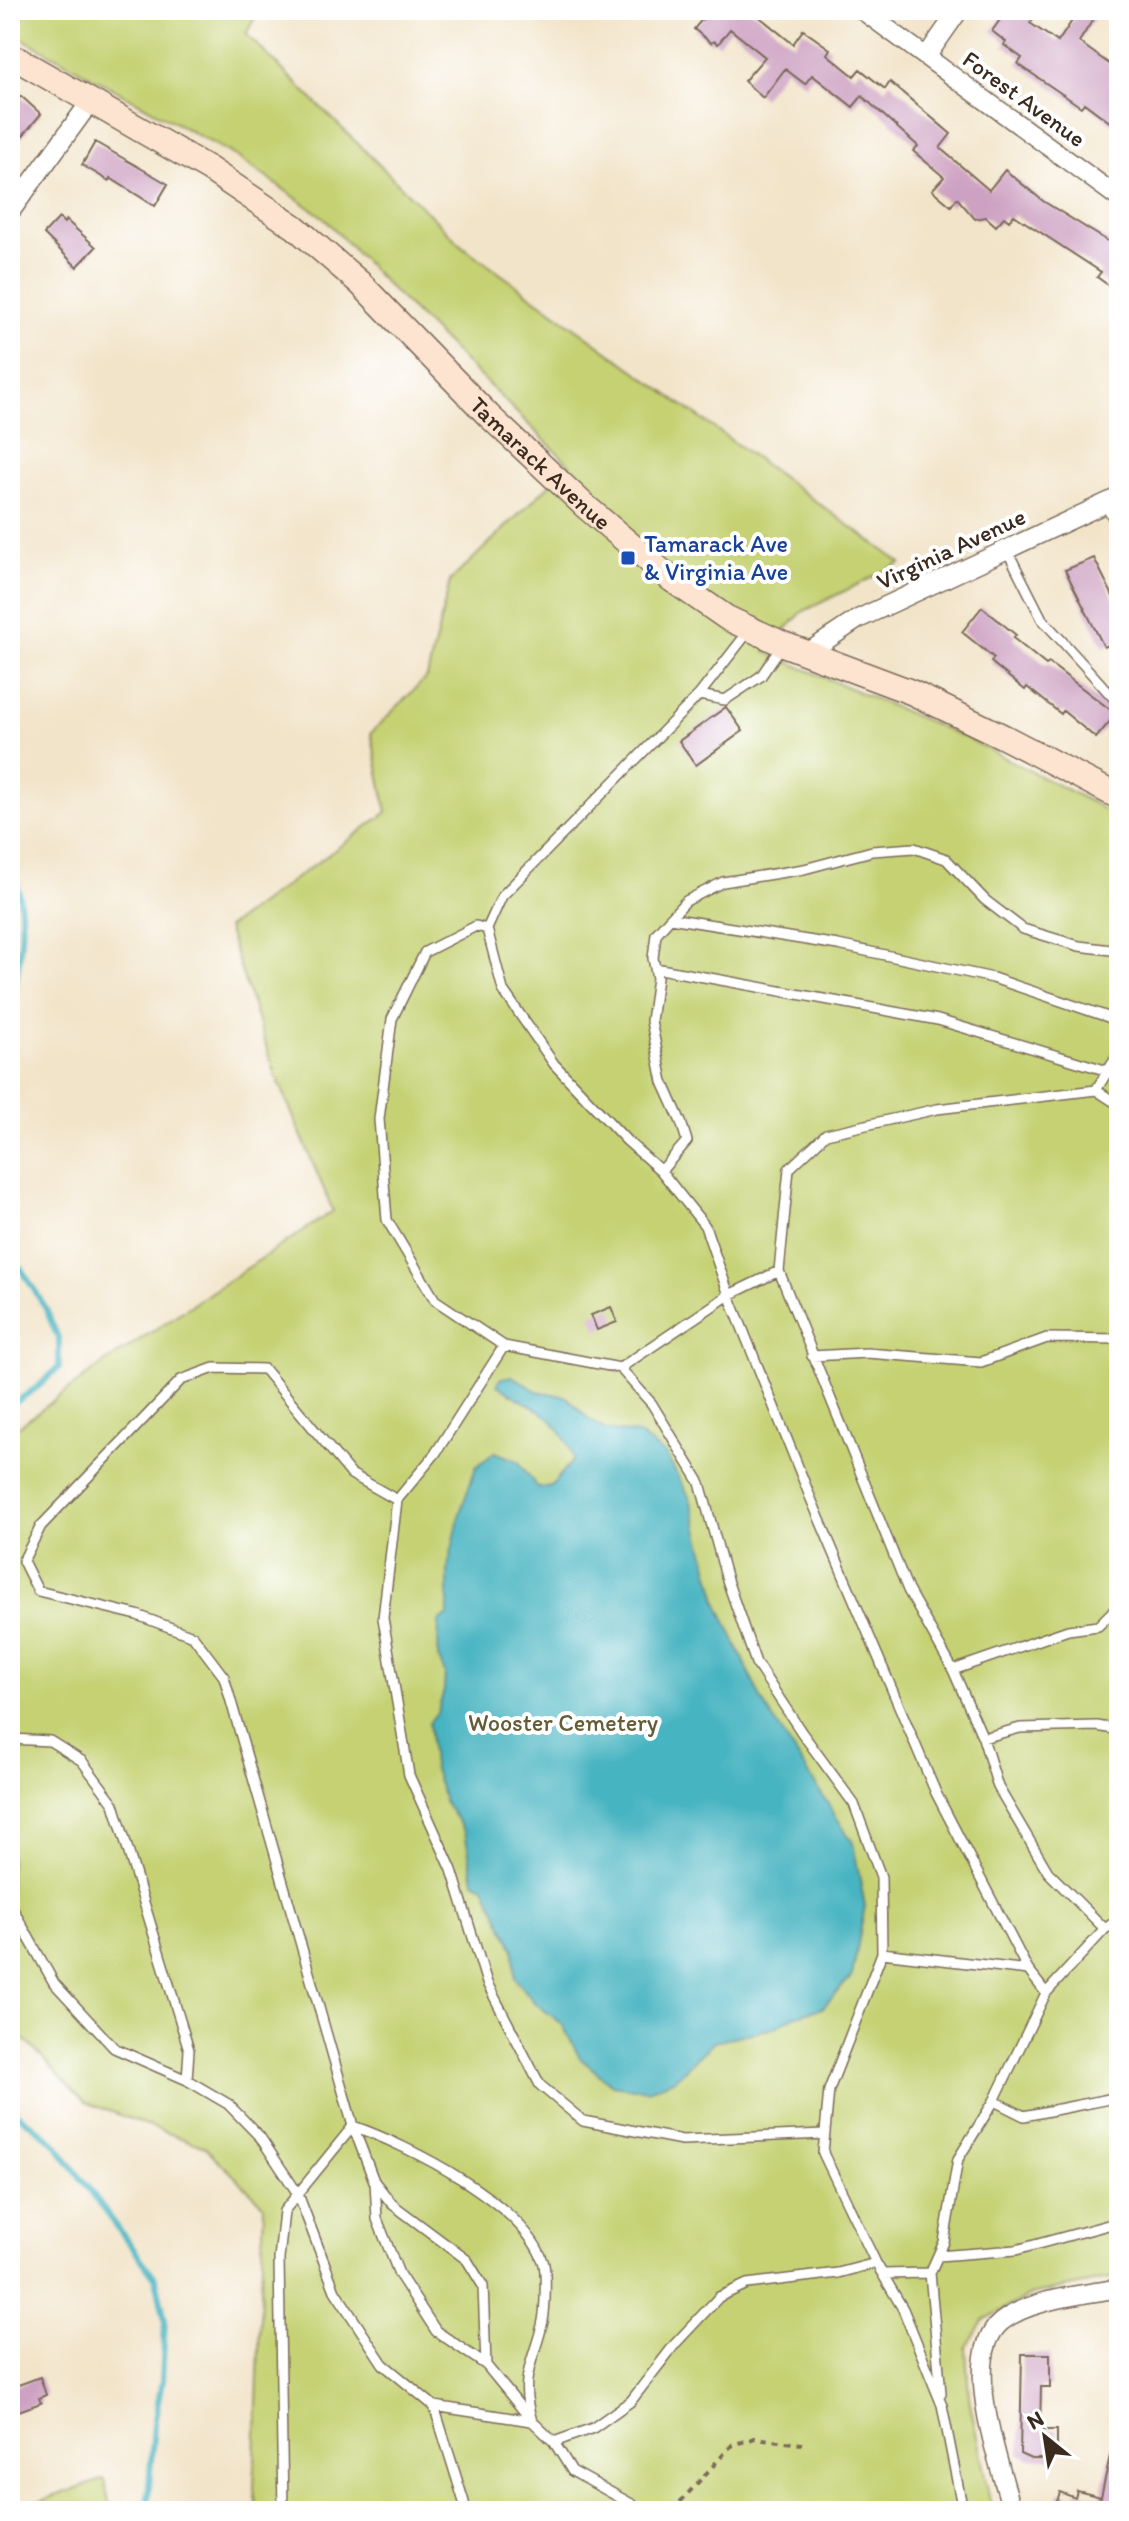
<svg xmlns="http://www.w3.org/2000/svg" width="1129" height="2521" viewBox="0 0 1129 2521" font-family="Itim,sans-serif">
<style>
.green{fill:#c5d172;stroke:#807e48;stroke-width:2}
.water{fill:#46b4c1;stroke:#406f70;stroke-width:2}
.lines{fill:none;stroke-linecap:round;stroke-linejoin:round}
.stream{stroke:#46b4c1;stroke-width:6}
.building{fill:#cda1c2}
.lane-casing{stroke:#7b6b5a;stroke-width:12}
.street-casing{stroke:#7b6b5a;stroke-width:21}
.secondary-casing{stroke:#7b6b5a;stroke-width:27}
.path{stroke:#7b6b5a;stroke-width:4;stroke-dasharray:6 6;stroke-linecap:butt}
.lane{stroke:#fff;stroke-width:9}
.street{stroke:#fff;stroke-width:18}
.secondary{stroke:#fde4d0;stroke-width:24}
.transit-dot{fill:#1a4fb4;stroke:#fff;stroke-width:3}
.labels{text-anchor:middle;stroke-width:8;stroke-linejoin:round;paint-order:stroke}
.street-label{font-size:24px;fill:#3b2a1e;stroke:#fff}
.transit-label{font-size:24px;fill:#164399;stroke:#fff;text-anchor:start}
.park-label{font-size:24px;fill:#645c37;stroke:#fff}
</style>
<rect width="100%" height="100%" fill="#fff"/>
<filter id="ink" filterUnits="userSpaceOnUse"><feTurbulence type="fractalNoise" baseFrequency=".0125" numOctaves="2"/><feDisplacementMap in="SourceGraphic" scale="16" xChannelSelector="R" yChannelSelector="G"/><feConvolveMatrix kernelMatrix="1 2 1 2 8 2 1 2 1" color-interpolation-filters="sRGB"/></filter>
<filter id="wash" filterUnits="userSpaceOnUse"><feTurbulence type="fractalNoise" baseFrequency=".006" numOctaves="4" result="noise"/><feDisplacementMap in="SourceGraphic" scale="32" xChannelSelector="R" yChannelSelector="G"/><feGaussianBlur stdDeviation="1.8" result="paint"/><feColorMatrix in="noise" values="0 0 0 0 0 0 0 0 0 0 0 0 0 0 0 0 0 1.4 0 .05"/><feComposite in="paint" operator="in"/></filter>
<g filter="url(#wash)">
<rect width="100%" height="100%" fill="#f2e4c9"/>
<!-- green -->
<path class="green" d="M10,10H259L246,34L462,246L901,563L802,612L765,652L966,738L1095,804L1119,820V2277L1030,2295L984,2320L966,2348L969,2398L992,2511H257L254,2489L264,2205L205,2147L85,2102L10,2024V1433L103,1364L333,1211L275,1073L227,928L387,812L371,733L427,677L450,581L570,465L385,283L323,217L236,156L10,32Z
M104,2479L111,2511H12Z"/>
<!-- water -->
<path class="water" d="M512,1376L537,1391L567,1397L589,1419L606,1430L638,1434L666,1455L690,1498L718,1604L762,1701L853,1843L865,1906L852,1976L822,2008L794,2016L774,2028L714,2041L674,2080L648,2090L612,2085L580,2058L562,2024L534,2002L515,1978L514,1950L485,1887L474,1881L465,1832L444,1801L433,1766L429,1723L438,1711L444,1690L445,1673L438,1657L439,1622L448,1615V1567L460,1513L476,1467L495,1452L518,1461L538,1488L551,1486L574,1459C556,1409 536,1412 497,1385L502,1378Z"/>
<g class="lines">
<!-- stream -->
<path class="stream" d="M10,862C32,919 17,965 10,1023
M10,1049V1067
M10,1251L45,1307L59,1340V1367L39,1386L10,1406
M10,2108L54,2142L156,2279L165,2320L162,2381L154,2424L147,2511"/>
</g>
<g id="blocks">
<!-- building -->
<path class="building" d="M706,10H751L793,44L803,30L830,49L827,54L854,76L860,69L885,89L890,82L951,134L940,148L989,190L1005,170L1043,201L1119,248V293L1097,277L1101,272L1014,215L1009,221L1004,217L996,226L986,217L975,219L957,198L951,206L932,190L944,177L913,151L918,146L862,96L853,107L812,75L805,84L785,69L763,98L744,81L765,57L730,29L718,44L714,41L711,43L694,29L708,12Z
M1007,10H1040L1030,23L1058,42L1079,10L1094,18L1079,42L1119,71V129L1084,103L1081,107L1018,64L1022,58L1004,45L1006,42L992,31Z
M21,96L41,114L19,140L10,133V107Z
M95,142L168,184L155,206L110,178L109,181L82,165Z
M59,218L64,223L66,220L96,247L77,267L44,234Z
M1094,558L1119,608V641L1104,647L1065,570Z
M982,607L1016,635L1013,638L1046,665L1049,663L1116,714L1096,738L1063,711L1061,714L1027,687L1025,690L991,662L994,658L962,632Z
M726,707L743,731L696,765L679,741Z
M611,1307L617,1322L597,1330L591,1315Z
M1022,2354H1050V2387H1041L1040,2430H1057V2459H1031L1020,2454Z
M40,2377L46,2395L39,2398L41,2403L10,2414V2388Z
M1112,2447H1119V2511H1054L1060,2492L1075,2498L1077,2491L1101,2497Z"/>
</g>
</g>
<g filter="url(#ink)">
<use href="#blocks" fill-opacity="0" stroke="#7b6b5a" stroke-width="2"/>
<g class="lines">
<!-- lane casing -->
<g class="lane-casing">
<path id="lane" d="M1105,503L1119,529
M1007,550L1042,619L1119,704
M699,695L725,700L761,676L783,644
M670,918L838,945L993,978L1108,1017L1119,1024
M487,929L476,926L425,952L392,1019L379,1119L387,1220L435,1300L504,1346
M655,968L938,1020L1108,1071
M1096,1090L1119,1053
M661,1171L627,1141L554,1064L503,990L487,929L502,896L699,695L748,632
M779,1271L789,1169L826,1134L937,1109L1096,1090L1119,1105
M812,1356L867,1353L981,1362L1047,1338L1119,1339
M620,1368L729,1295L779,1271L908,1590L953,1670L983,1738L1020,1728L1097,1726L1119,1730
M397,1500L383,1618L409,1775L452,1870L487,1983L540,2085L583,2121L682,2140L825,2134
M953,1670L1068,1630L1098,1626L1119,1605
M983,1738L998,1787L1048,1872L1105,1929
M10,1739L50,1741L82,1761L114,1804L189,2050L187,2080
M10,1904L54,1983L114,2048L187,2080L228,2104L260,2137L298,2194L335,2291L383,2364L434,2406L531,2421
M882,1953L1028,1970
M1046,1993L1028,1970L936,1793L811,1499L729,1295L705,1226L661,1171L687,1141L681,1122L663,1082L651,1021L657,978L653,958L656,934L670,918L686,901L723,882L804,869L872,851L914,848L946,859L985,900L1023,929L1079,946L1119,951
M994,2101L1024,2116L1119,2097
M375,2182L377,2219L399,2274L436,2331L486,2365
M938,2256L1016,2250L1119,2222
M930,2273L941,2393
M883,2274L930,2273L944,2242L958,2159L994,2101L1046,1993L1105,1929L1119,1919
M434,2406L464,2502V2511
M532,2421C518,2377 534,2362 543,2321C545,2310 547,2271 543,2261C522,2203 410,2146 353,2126L374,2181L392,2204L467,2260L483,2286L486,2365L532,2421L554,2442L572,2471L644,2511
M554,2442L593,2428L631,2401L675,2344L719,2297L747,2284L838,2273L876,2263
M283,2511L279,2259L284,2211L353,2126L224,1677L193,1636L137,1615L38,1591L23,1561L41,1526L181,1380L214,1368L264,1369L351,1474L397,1500L435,1454L504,1346L620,1368L652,1404L700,1483L727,1580L756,1663L802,1733L854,1804L881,1877L882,1953L829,2090L823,2153L876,2263L903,2309L942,2405L963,2511"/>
</g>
<!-- street casing -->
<g class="street-casing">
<path id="street" d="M862,10L1119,198
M926,57L959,10
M10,212L91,101
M807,653L858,619L1119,497
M1012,2511C1001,2466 959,2358 1001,2322C1029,2299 1084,2295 1119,2288"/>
</g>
<!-- secondary casing -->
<g class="secondary-casing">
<g id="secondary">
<path id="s1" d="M10,55L209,169L295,227L360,283L489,416L585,506L672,580L727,618L783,644L911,692L1004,737L1119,797"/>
</g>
</g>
<!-- path -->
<path class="path" d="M672,2511L732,2445L755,2438L802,2444"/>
<!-- lane -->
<use href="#lane" class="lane"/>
<!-- street -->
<use href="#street" class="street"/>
<!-- secondary -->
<use href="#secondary" class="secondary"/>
</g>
</g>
<!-- markers -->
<rect class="transit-dot" x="620" y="550" width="16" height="16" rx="4"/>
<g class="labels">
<!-- street labels -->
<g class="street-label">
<text transform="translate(1024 99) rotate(36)" y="8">Forest Avenue</text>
<text dy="8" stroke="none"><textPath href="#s1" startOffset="674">Tamarack Avenue</textPath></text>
<text transform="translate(951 549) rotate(-25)" y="8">Virginia Avenue</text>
</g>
<!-- transit labels -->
<g class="transit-label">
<text x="644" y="552">Tamarack Ave<tspan x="644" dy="28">&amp; Virginia Ave</tspan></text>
</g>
<!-- park labels -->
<g class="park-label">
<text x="563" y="1731">Wooster Cemetery</text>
</g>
</g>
<!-- margin -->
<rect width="1129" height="2521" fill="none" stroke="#fff" stroke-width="40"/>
<!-- north arrow -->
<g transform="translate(1045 2437) rotate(330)" stroke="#ffffff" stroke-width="6" paint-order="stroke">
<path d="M0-6L14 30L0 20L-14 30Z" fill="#3b2a1e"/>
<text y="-12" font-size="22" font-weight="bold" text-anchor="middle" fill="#3b2a1e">N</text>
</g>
</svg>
